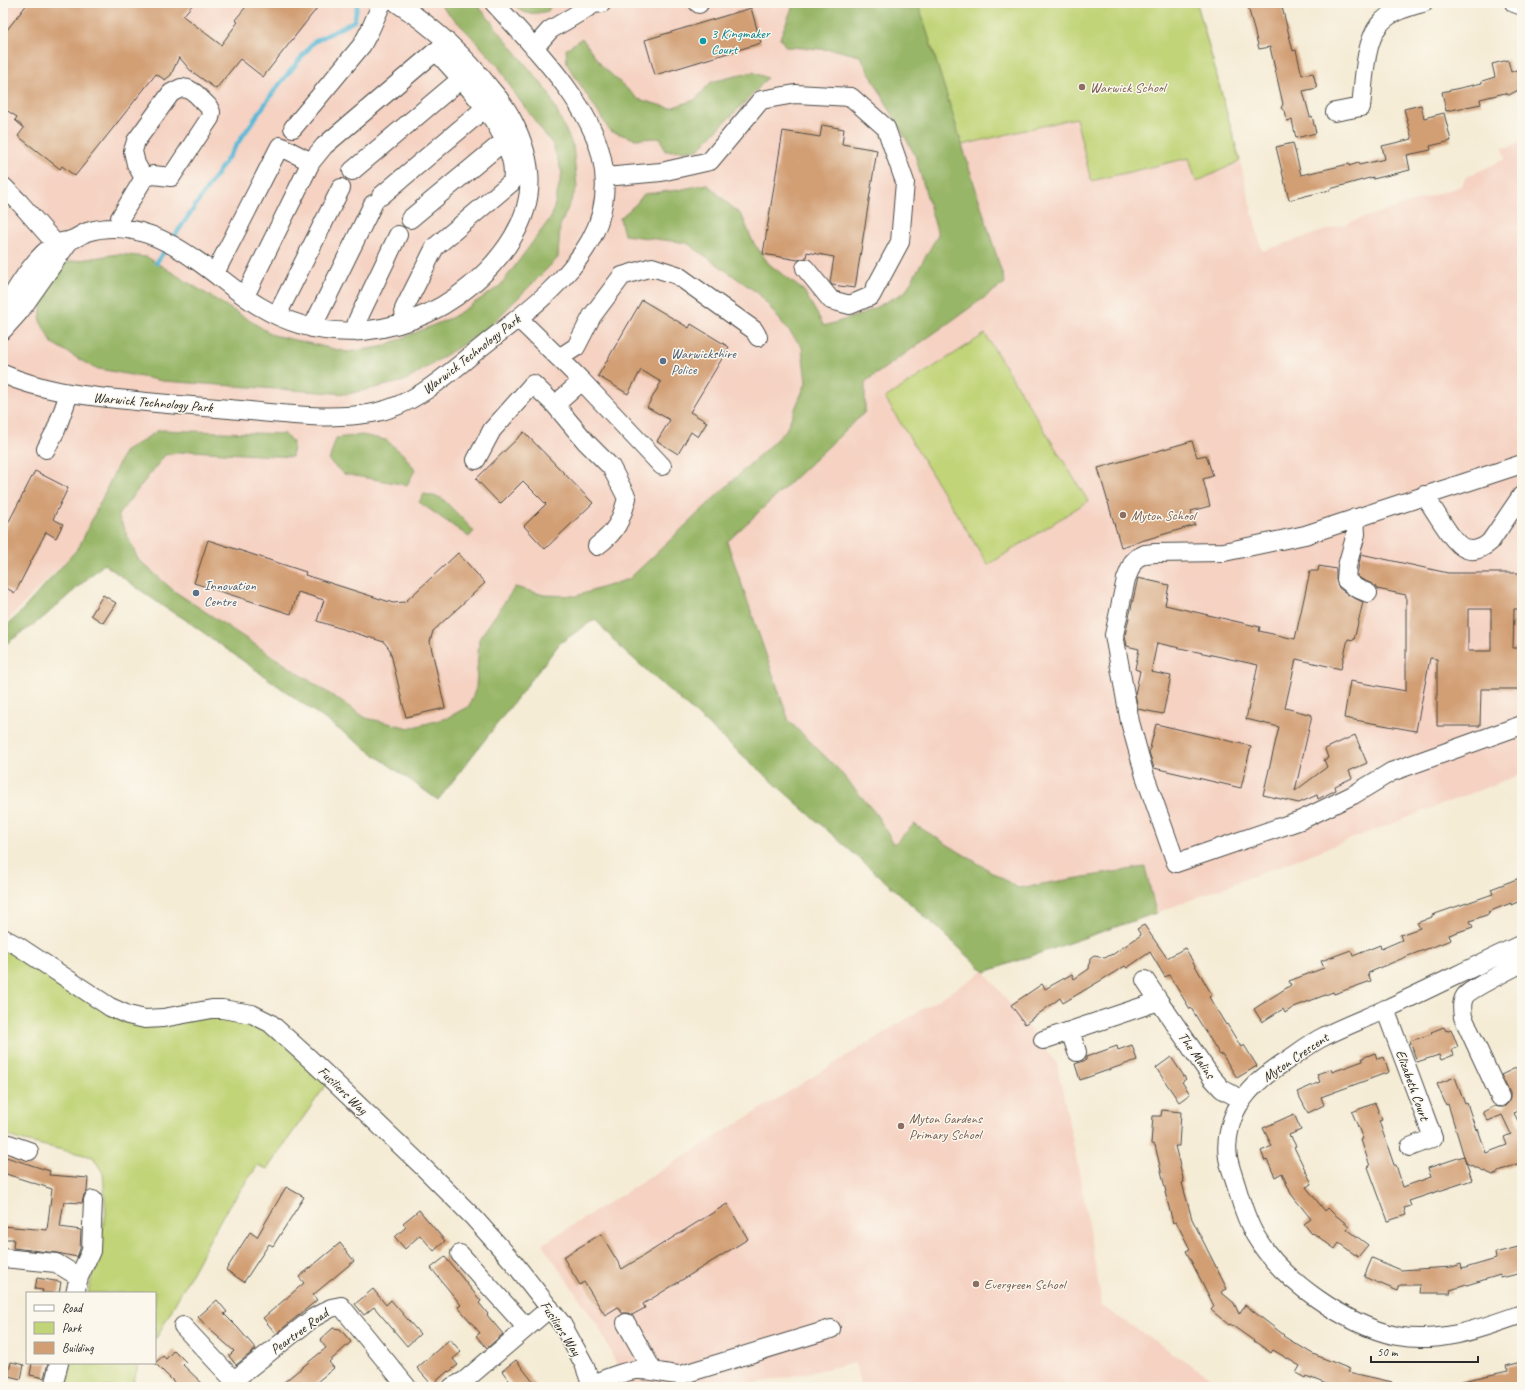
<svg xmlns="http://www.w3.org/2000/svg" width="1525" height="1390" viewBox="0 0 1525 1390" font-family="Caveat,sans-serif">
<style>
.built{fill:#f5d2c2}
.green{fill:#c1d478;stroke:#768052}
.forest{fill:#98b668;stroke:#62704a}
.lines{fill:none;stroke-linecap:round;stroke-linejoin:round}
.stream{stroke:#59b9d7;stroke-width:4.5}
.building{fill:#d29f75;fill-rule:evenodd}
.minor-casing{stroke:#494845;stroke-width:20}
.minor{stroke:#fff;stroke-width:18}
.culture-dot{fill:#0f9aa8;stroke:#fbf7ec;stroke-width:1.5}
.education-dot{fill:#8d6e63;stroke:#fbf7ec;stroke-width:1.5}
.service-dot{fill:#5c6f8a;stroke:#fbf7ec;stroke-width:1.5}
.labels{text-anchor:middle;stroke-width:3;stroke-linejoin:round;paint-order:stroke}
.culture-label{font-size:14px;fill:#0d838f;stroke:#fbf7ec;text-anchor:start}
.education-label{font-size:14px;fill:#785e54;stroke:#fbf7ec;text-anchor:start}
.service-label{font-size:14px;fill:#4e5e75;stroke:#fbf7ec;text-anchor:start}
.street-label{font-size:14px;fill:#2b2b2b;stroke:#fbf7ec}
</style>
<rect width="100%" height="100%" fill="#fbf7ec"/>
<filter id="ink" filterUnits="userSpaceOnUse"><feTurbulence type="fractalNoise" baseFrequency=".025" numOctaves="2"/><feDisplacementMap in="SourceGraphic" scale="8" xChannelSelector="R" yChannelSelector="G"/><feConvolveMatrix kernelMatrix="1 2 1 2 8 2 1 2 1" color-interpolation-filters="sRGB"/></filter>
<filter id="wash" filterUnits="userSpaceOnUse"><feTurbulence type="fractalNoise" baseFrequency=".012" numOctaves="4" result="noise"/><feDisplacementMap in="SourceGraphic" scale="16" xChannelSelector="R" yChannelSelector="G"/><feGaussianBlur stdDeviation="0.9" result="paint"/><feColorMatrix in="noise" values="0 0 0 0 0 0 0 0 0 0 0 0 0 0 0 0 0 1.4 0 .05"/><feComposite in="paint" operator="in"/></filter>
<g filter="url(#wash)">
<rect width="100%" height="100%" fill="#f5ecd6"/>
<!-- built -->
<path class="built" d="M3,3H1197L1240,161L1262,251L1461,186L1466,177L1505,159L1503,148L1522,143V774L1156,913L985,972L1057,1064L1082,1187L1102,1306L1191,1365L1227,1387H861L855,1363L739,1387H627L599,1327L542,1244L984,971L939,929L618,645L595,619L560,643L438,800L183,618L164,607L79,547L3,625Z"/>
<!-- green -->
<path class="green" d="M918,3H1197L1240,161L1196,182L1189,158L1091,181L1076,118L962,145Z
M985,334L1088,501L988,565L885,398Z
M3,938L128,1015L242,1012L331,1078L267,1169L258,1165L223,1215L157,1337L155,1339V1293H88L106,1214L103,1173L93,1157L20,1140L3,1134Z
M71,1363H139L132,1387H66Z"/>
<!-- forest -->
<path class="forest" d="M438,3H476L548,92L573,146L577,187L560,226L558,258L487,329L405,381L348,394L163,381L94,368L52,343L40,321L42,299L67,262L118,254L147,257L273,335L347,352L381,347L453,317L500,286L552,216L562,173L553,145L515,94L499,67L471,36Z
M514,3H552L548,11C534,14 522,17 514,3Z
M794,3H918L1005,283L865,382V412L727,542L789,721L837,768L876,814L894,844L914,824L1018,888L1145,867L1156,913L985,972L939,929L618,645L595,619L560,643L438,800L183,618L164,607L104,564L44,617L3,646V629L18,615L79,547L124,452L159,430L284,434L293,442L292,457L191,451L165,455L118,515L138,559L174,591L366,718L410,728L447,718L469,706L476,688L479,639L515,587L544,595L576,596L629,579L786,430L806,383L802,347L759,294L687,243L624,235L620,218L636,204L644,194L678,190L707,184L742,216L753,242L769,264L804,291L824,326L863,314L905,292L938,235L915,155L860,56L836,50L786,47L780,38Z
M582,38L602,66L638,99L670,108L695,100L711,82L753,72L767,78C746,104 720,125 698,150L665,151L661,138L635,139L610,131L567,64L566,49Z
M362,435L386,440L404,455L415,470L407,485L344,474L329,461L336,438Z
M424,494L442,498L474,531L469,537L419,502Z"/>
<g class="lines">
<!-- stream -->
<path class="stream" d="M172,240L242,137L277,87L314,42L354,21L358,3
M156,263L168,246"/>
</g>
<g id="blocks">
<!-- building -->
<path class="building" d="M28,3H194L183,16L221,45L238,22L235,20L249,3H321L263,77L240,59L216,89L190,70L179,57L171,75L165,80L156,74L75,176L62,166L60,169L18,136L24,128L15,120L17,117L3,108V35Z
M1258,3H1281L1293,51L1296,50L1302,75L1313,73L1317,88L1303,91L1310,117L1312,116L1316,133L1296,138L1292,120L1287,121L1285,111L1281,108L1283,104L1270,47L1259,49L1248,6Z
M751,8L761,43L655,75L645,40Z
M1508,60L1511,72L1522,68V88L1509,95L1505,93L1480,99L1481,104L1446,111L1442,92L1482,83V81L1495,77L1492,64Z
M1421,105L1424,118L1444,113L1451,141L1430,146L1431,150L1407,155L1410,170L1373,179V177L1330,189V190L1289,200L1276,147L1293,143L1301,175L1349,164V166L1358,163L1359,165L1385,159L1382,146L1412,139L1404,109Z
M822,125L844,129L842,144L877,150L855,288L832,285L830,282L834,257L807,252L806,258L798,260L763,254L783,131L820,137Z
M642,300L689,328L691,324L729,347L690,412L707,422L698,437L691,432L678,454L657,441L670,420L647,407L661,382L641,370L628,394L598,376Z
M524,432L593,503L545,549L524,526L546,504L523,481L500,504L476,479Z
M1192,441L1197,457L1206,455L1213,476L1203,479L1210,506L1191,511L1195,525L1121,547L1098,468Z
M35,471L68,488L53,519L63,524L56,538L46,532L15,593L3,586V533Z
M208,540L306,572L305,575L393,603L405,602L458,553L485,583L433,631L430,642L445,708L406,717L390,650L384,642L317,621L324,600L298,592L291,614L194,583Z
M1361,554L1448,573H1522V609H1514L1513,648H1522V689H1481L1480,726H1437V659L1430,658L1416,731L1344,718L1350,681L1406,691V595L1377,589L1372,584L1361,579L1357,575ZM1468,609H1491V651H1468Z
M1319,566L1336,569V580L1339,588L1350,596L1363,602L1354,640L1348,639L1341,669L1296,659L1285,708L1312,715L1295,791L1327,767L1324,760L1328,758L1325,749L1355,735L1367,763L1349,771L1352,778L1335,786L1336,790L1318,799L1317,795L1299,803L1263,795L1279,727L1246,719L1258,665L1157,643L1151,672L1171,676L1163,714L1138,709L1135,694L1140,671L1135,669L1139,649L1127,646L1125,635L1138,578L1169,585L1165,605L1260,627L1259,631L1295,639L1310,571H1318Z
M103,595L116,603L103,623L91,615Z
M1156,724L1251,746L1241,788L1154,768L1149,752Z
M1522,877V900L1511,905V903L1488,912L1489,914L1470,921L1473,927L1449,935L1451,940L1408,956L1368,973L1371,981L1334,994L1333,992L1294,1007L1285,1013L1283,1009L1262,1022L1254,1009L1291,985L1289,981L1324,968L1321,961L1351,950L1353,956L1380,945L1381,949L1402,940L1400,935L1420,928L1417,923L1432,917V915L1493,894L1491,889Z
M1144,925L1167,958L1185,948L1212,995L1209,997L1226,1025L1227,1024L1241,1047L1244,1045L1257,1066L1237,1078L1222,1054L1220,1055L1191,1008L1190,1009L1169,975L1165,977L1150,952L1127,968L1125,966L1063,1003L1060,998L1025,1024L1011,1005L1042,984L1045,989L1072,974L1074,979L1089,969L1090,959L1094,956L1105,958L1112,954V955L1141,935L1137,929Z
M1444,1027L1446,1031L1451,1029L1458,1047L1452,1050L1454,1055L1441,1060L1439,1055L1417,1062L1410,1041L1432,1034L1431,1032Z
M1132,1045L1137,1060L1080,1080L1075,1064L1086,1060V1057L1117,1046L1118,1050Z
M1375,1053L1377,1059L1384,1057L1389,1072L1321,1097L1324,1105L1308,1113L1297,1092L1320,1082L1317,1074L1331,1069L1332,1072L1363,1061L1362,1058Z
M1171,1057L1186,1079L1182,1082L1190,1094L1179,1102L1156,1068Z
M1522,1065V1105L1517,1107L1518,1110L1514,1113L1522,1129V1162L1499,1171L1497,1174L1493,1175L1466,1163L1448,1104L1446,1105L1437,1084L1455,1077L1465,1104L1467,1103L1476,1130L1478,1129L1486,1153L1507,1145L1504,1137L1511,1134L1502,1115L1488,1121L1483,1112L1495,1106L1499,1107H1504L1508,1103L1510,1098V1093L1501,1075Z
M1375,1103L1382,1120L1379,1121L1394,1165H1396L1403,1187L1431,1177L1428,1168L1464,1156L1472,1180L1409,1201L1411,1206L1404,1208L1406,1215L1388,1221L1368,1167L1370,1166L1361,1140L1363,1139L1352,1112Z
M1162,1110L1181,1112L1179,1146H1175L1184,1182L1182,1183L1192,1219L1227,1289L1221,1292L1234,1303L1239,1314L1245,1305L1284,1335L1283,1336L1313,1354L1350,1369L1348,1372L1392,1382L1391,1387H1334L1306,1376L1305,1378L1296,1373L1300,1366L1273,1350L1271,1353L1230,1324L1229,1325L1211,1310L1214,1306L1186,1251L1190,1249L1176,1222L1173,1223L1165,1192H1166L1155,1145L1151,1144L1153,1116H1161Z
M1294,1114L1301,1130L1289,1135L1290,1138L1291,1137L1296,1146L1294,1147L1312,1184L1306,1187L1325,1211L1328,1208L1333,1213L1349,1226L1347,1229L1368,1245L1358,1257L1339,1243L1335,1249L1313,1233L1312,1234L1304,1224L1311,1219L1291,1194L1282,1173L1275,1177L1267,1160L1265,1161L1261,1151L1272,1146L1263,1128Z
M3,1156L50,1171L49,1175L88,1178L87,1191L84,1195L82,1203L64,1202L62,1213L60,1227L81,1230L80,1249L77,1257L57,1253L13,1248L14,1239H3V1226L47,1230L52,1189L3,1173Z
M286,1187L304,1197L273,1246L269,1244L244,1282L226,1270L250,1232L257,1237Z
M727,1204L748,1239L643,1304L645,1308L632,1315L627,1313H622L618,1307L605,1315L584,1282L580,1285L563,1257L601,1234L622,1269Z
M419,1210L445,1241L434,1251L420,1235L405,1249L395,1237L406,1227L403,1223Z
M340,1243L354,1261L313,1295L317,1300L276,1334L263,1318L304,1283L299,1277Z
M1522,1246V1273L1501,1278L1500,1275L1450,1290L1451,1293H1419L1420,1285H1400L1398,1291L1364,1277L1372,1258L1401,1270L1452,1267L1461,1264L1462,1269L1496,1259L1495,1253Z
M445,1257L481,1301L479,1303L488,1314L487,1315L503,1334L487,1348L476,1336L480,1333L458,1307L461,1305L431,1268Z
M37,1278L61,1282L59,1293H42L43,1290L35,1289Z
M373,1289L386,1305L391,1300L420,1334L407,1346L374,1307L364,1315L355,1304Z
M217,1300L227,1312L224,1314L238,1328L256,1349L236,1365L229,1356L234,1351L208,1328L198,1317Z
M333,1328L340,1329L351,1342L329,1362L334,1368L311,1387H278L326,1348L320,1340Z
M450,1339L461,1352L453,1359L458,1365L449,1372L448,1371L432,1385L417,1368Z
M174,1350L186,1362L183,1365L206,1387H179L155,1363L163,1356L166,1359Z
M516,1360L537,1387H514L502,1371Z
M11,1362L24,1365L21,1379L8,1376Z
M1522,1362V1387H1458V1382L1508,1371L1506,1366Z
M32,1363H48L44,1378L30,1375Z"/>
</g>
</g>
<g filter="url(#ink)">
<use href="#blocks" fill-opacity="0" stroke="#494845" stroke-width="1"/>
<g class="lines">
<!-- minor casing -->
<g class="minor-casing">
<path id="minor" d="M698,3L699,4
M1514,3L1522,6
M534,48L550,30L594,4L602,3
M1335,112L1361,107C1364,83 1364,44 1379,25C1389,12 1407,7 1423,3
M293,128L362,45L370,30L382,3
M352,171L461,79
M605,177L661,172L710,161L761,100L795,94L851,97L886,128L905,182L900,242L871,296L850,305L831,300L805,268
M3,186L19,202L55,243
M381,196L484,109
M410,219L504,141
M118,228L120,218L144,178L153,175L171,177L210,118L211,112L208,106L195,93L188,89L181,88L171,93L136,141L133,151L136,164L144,178
M215,273L280,146L311,162
M245,296L311,162L324,146L436,51C464,82 503,121 512,163C513,169 513,176 512,182L435,247L404,309L405,322
M3,313C12,294 36,255 54,245C59,241 66,242 71,240C77,238 82,234 87,232C96,229 105,228 114,228C143,228 170,242 193,258C216,273 236,292 259,306C309,336 360,339 414,319C453,305 492,272 513,237C537,197 533,161 513,121C507,109 499,98 490,88C464,54 433,27 397,3
M277,315L341,188
M518,318L559,358L576,347L592,316L622,276L652,267L677,275L754,330L758,337
M312,328L373,204
M3,330L20,311L70,240
M354,332L358,319L398,235
M559,358L582,381L555,405L586,442L611,467L627,498C621,521 616,532 597,546
M3,374C40,390 77,395 117,399C154,403 191,406 229,409C276,413 326,421 373,413C417,405 451,371 484,345C523,314 565,285 590,241C604,216 608,187 602,159C591,104 531,44 494,3
M582,381L662,466
M46,449L56,430L69,394
M476,460L492,430L533,384L555,405
M1522,464L1305,535L1224,552L1155,553L1145,554L1137,558L1133,562L1126,579L1114,635L1130,722L1145,776L1176,863L1301,820L1353,795L1391,772L1522,725
M1424,495C1431,505 1437,515 1443,524C1455,543 1468,561 1490,542L1522,495
M1355,518L1356,534L1347,566L1346,580L1356,588L1368,593
M3,938L18,946L110,1007L128,1015L145,1019L163,1018L212,1009H222L252,1014L270,1023L311,1060L421,1165L474,1218L514,1263L562,1324L584,1364L592,1387
M1522,944C1477,965 1431,988 1386,1009C1366,1018 1345,1026 1325,1036C1310,1043 1297,1054 1283,1063C1268,1073 1253,1084 1243,1099C1231,1114 1225,1140 1228,1158C1230,1167 1233,1176 1236,1185C1241,1202 1246,1219 1255,1235C1281,1280 1346,1325 1397,1336C1441,1344 1482,1328 1522,1314
M1145,980L1159,1001
M1385,1009L1409,1073L1433,1138L1410,1147
M1070,1031L1077,1052
M1043,1040L1159,1001L1212,1078L1222,1089L1242,1100
M1500,1097L1463,1017C1462,1010 1461,1002 1465,996C1470,989 1511,969 1522,963
M3,1142L29,1151
M460,1254L526,1327
M3,1258L56,1263L79,1277L75,1293
M79,1277L91,1251L93,1200
M626,1323L653,1371
M183,1326L240,1387
M234,1380L313,1318L331,1308L341,1306L407,1387
M592,1384C606,1379 622,1371 637,1370C652,1369 666,1375 681,1375L831,1329
M53,1387L59,1363
M452,1387L464,1381L550,1308"/>
</g>
<!-- minor -->
<use href="#minor" class="minor"/>
</g>
</g>
<!-- markers -->
<circle class="culture-dot" cx="703" cy="41" r="4"/>
<g class="education-dot">
<circle cx="1082" cy="87" r="4"/>
<circle cx="1123" cy="515" r="4"/>
<circle cx="901" cy="1126" r="4"/>
<circle cx="976" cy="1284" r="4"/>
</g>
<g class="service-dot">
<circle cx="663" cy="361" r="4"/>
<circle cx="196" cy="593" r="4"/>
</g>
<g class="labels">
<!-- culture labels -->
<g class="culture-label">
<text x="711" y="38">3 Kingmaker<tspan x="711" dy="16">Court</tspan></text>
</g>
<!-- education labels -->
<g class="education-label">
<text x="1090" y="92">Warwick School</text>
<text x="1131" y="520">Myton School</text>
<text x="909" y="1123">Myton Gardens<tspan x="909" dy="16">Primary School</tspan></text>
<text x="984" y="1289">Evergreen School</text>
</g>
<!-- service labels -->
<g class="service-label">
<text x="671" y="358">Warwickshire<tspan x="671" dy="16">Police</tspan></text>
<text x="204" y="590">Innovation<tspan x="204" dy="16">Centre</tspan></text>
</g>
<!-- street labels -->
<g class="street-label">
<text transform="translate(471 354) rotate(-38)" y="5">Warwick Technology Park</text>
<text transform="translate(153 402) rotate(5)" y="5">Warwick Technology Park</text>
<text transform="translate(1197 1055) rotate(55)" y="5">The Malins</text>
<text transform="translate(1295 1057) rotate(-34)" y="5">Myton Crescent</text>
<text transform="translate(1413 1085) rotate(70)" y="5">Elizabeth Court</text>
<text transform="translate(343 1090) rotate(44)" y="5">Fusiliers Way</text>
<text transform="translate(561 1328) rotate(57)" y="5">Fusiliers Way</text>
<text transform="translate(299 1331) rotate(-36)" y="5">Peartree Road</text>
</g>
</g>
<!-- margin -->
<rect width="1525" height="1390" fill="none" stroke="#fbf7ec" stroke-width="16"/>
<!-- legend -->
<rect x="26" y="1292" width="130" height="72" fill="#fbf7ec" stroke="#a8a59f"/>
<rect x="34" y="1305" width="20" height="6" fill="#ffffff" stroke="#a8a59f"/>
<text x="62" y="1312" font-size="12" fill="#2b2b2b">Road</text>
<rect x="34" y="1322" width="20" height="12" fill="#c1d478" stroke="#a8a59f"/>
<text x="62" y="1332" font-size="12" fill="#2b2b2b">Park</text>
<rect x="34" y="1342" width="20" height="12" fill="#d29f75" stroke="#a8a59f"/>
<text x="62" y="1352" font-size="12" fill="#2b2b2b">Building</text>
<!-- scale -->
<path d="M1371 1356v6h107v-6" fill="none" stroke="#2b2b2b" stroke-width="2"/>
<text x="1377" y="1356" font-size="12" fill="#2b2b2b" stroke="#fbf7ec" stroke-width="3" paint-order="stroke">50 m</text>
</svg>
